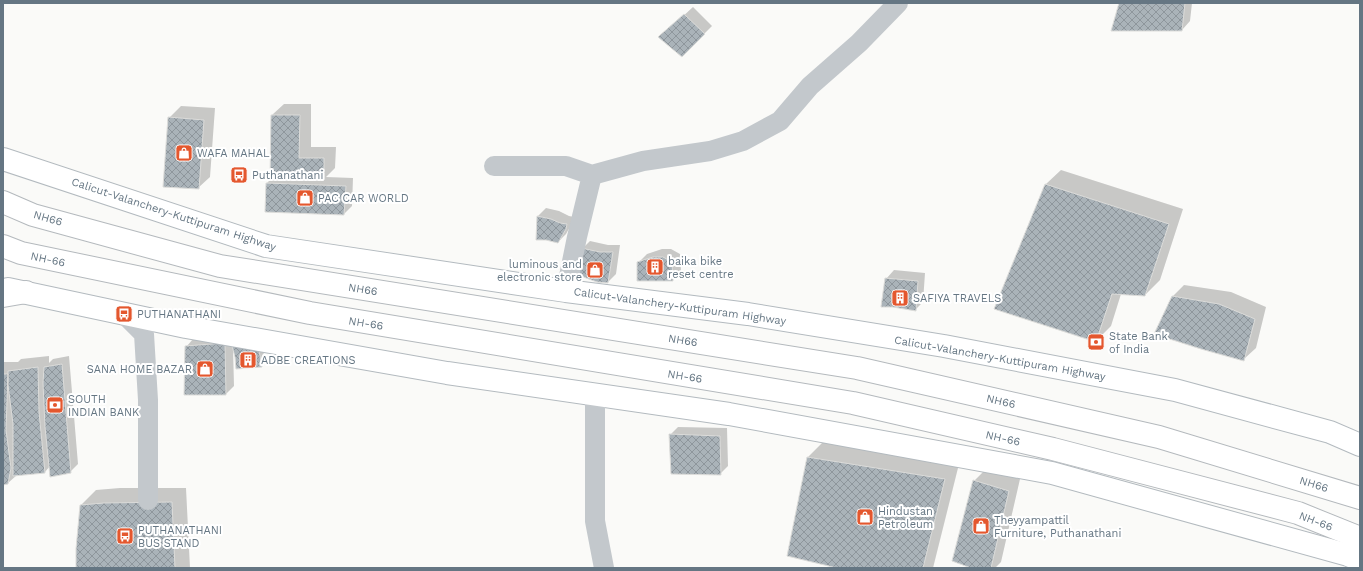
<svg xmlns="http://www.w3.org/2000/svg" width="1363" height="571" viewBox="0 0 1363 571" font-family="'Work Sans',sans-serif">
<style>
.shadow{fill:#0003}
.building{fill:url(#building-cross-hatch);stroke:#dcdcda}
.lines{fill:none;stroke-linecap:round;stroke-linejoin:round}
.secondary-casing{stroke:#b3babf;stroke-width:24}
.primary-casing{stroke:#b5babe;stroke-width:24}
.highway-casing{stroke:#b4b9bd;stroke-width:24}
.street{stroke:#c3c8cc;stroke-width:20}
.secondary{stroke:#fff;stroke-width:22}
.primary{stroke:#fff;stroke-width:22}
.highway{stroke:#fff;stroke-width:22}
.labels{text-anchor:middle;stroke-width:4;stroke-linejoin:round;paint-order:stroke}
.poi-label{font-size:11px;fill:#657683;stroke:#fff;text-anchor:start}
.street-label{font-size:11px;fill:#657683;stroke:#fff}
</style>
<defs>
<pattern id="building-cross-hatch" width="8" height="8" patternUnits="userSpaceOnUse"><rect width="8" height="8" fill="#aab3b9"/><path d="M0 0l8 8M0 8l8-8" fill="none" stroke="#8e969c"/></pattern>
</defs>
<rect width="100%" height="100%" fill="#fafaf8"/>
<!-- shadow -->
<path class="shadow" d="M1120,3H1192L1190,21L1182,30Z
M693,7L712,26L682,56L668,30Z
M284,104H311V147H336L335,168L326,177L353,178L352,206L344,214L267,183L271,179L272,115Z
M181,106L215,108L210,177L198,188L169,118Z
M1061,170L1183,209L1160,280L1145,295L1121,294L1111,326L1096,341L995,308L1046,184Z
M546,208L559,211L569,216L574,217V220L566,234L558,242L546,239H537L538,216Z
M590,241L608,245H620L616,274L608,282L582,249Z
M662,249H671L680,254L681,272L673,280L638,263L647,254Z
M894,270L925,273L923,302L915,310L886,279Z
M1184,285L1231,292L1266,307L1256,348L1244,359L1172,297Z
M194,338L262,342L265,363L261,366L236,357L233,348L234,386L226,394L186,347Z
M49,356V363L53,359L69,356L78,464L70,472L50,466L45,472L17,475L8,483L3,484V362H18L21,359Z
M678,427L727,428L728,466L720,474L670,435Z
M823,442L959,464L933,568H841L788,555L808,457Z
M986,469L1020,479L1001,562L995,568H974V481Z
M120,488H186L190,568H77L81,505L96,490Z"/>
<!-- building -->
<path class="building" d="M1119,3H1185L1182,31H1111Z
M684,14L705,34L682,57L658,37Z
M271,115H300L299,158H324V180H270Z
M168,117L204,120L199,189L163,187Z
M266,183L346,186L344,215L265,212Z
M1045,184L1169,224L1145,296L1112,294L1096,342L994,309Z
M537,216L551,219L560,223L567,224L566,229L558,243L546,240H536Z
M581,248L600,252H613L608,283L597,282L578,275Z
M653,257H663L672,262L673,281H637V262Z
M885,278L918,281L916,311L893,307H881Z
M1172,296L1219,304L1255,319L1244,361L1201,349L1154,334Z
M225,343L226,395H184L185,346Z
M258,345L262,367L236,369L235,357L232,346Z
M62,364L71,473L50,477L45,427L43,383L44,367Z
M38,367L39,412L45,473L13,476V424L8,385V371Z
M3,374H8L6,430L11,468L8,484L3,485Z
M669,434L720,436L721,475L671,474Z
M807,457L945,479L923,568H837L787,556Z
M973,480L1009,491L991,568H971L952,561Z
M172,502L175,568H76V549L80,505L104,503Z"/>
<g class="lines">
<!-- secondary casing -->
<g class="secondary-casing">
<path id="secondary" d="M3,159L266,246L566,291L748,314L944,346L1175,390L1330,432L1360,445
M8,289L186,327L447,373L729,414L1052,473L1348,555L1360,560"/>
</g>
<!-- primary casing -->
<g class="primary-casing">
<path id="primary" d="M3,296L26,292"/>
</g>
<!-- highway casing -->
<g class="highway-casing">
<path id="highway" d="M3,202L33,215L220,266L857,368L1159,437L1360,498
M3,246L21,253L310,313L853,403L1053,449L1298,513L1360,538"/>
</g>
<!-- street -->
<path class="street" d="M494,166H566L592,175
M566,291L577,237L592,175L643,161L710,151L743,141L780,121L810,86L859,43L898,3
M124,314L144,334L148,400V500
M595,394V521L604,568"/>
<!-- secondary -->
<use href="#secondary" class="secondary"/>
<!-- primary -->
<use href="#primary" class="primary"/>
<!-- highway -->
<use href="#highway" class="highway"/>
</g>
<!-- icons -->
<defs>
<g id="shop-square" transform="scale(0.9)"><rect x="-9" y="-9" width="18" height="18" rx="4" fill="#e4572e" stroke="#fff"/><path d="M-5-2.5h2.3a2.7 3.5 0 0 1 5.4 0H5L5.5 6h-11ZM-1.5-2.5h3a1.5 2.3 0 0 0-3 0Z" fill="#fff"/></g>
<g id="bus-square" transform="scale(0.9)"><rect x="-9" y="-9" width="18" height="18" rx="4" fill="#e4572e" stroke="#fff"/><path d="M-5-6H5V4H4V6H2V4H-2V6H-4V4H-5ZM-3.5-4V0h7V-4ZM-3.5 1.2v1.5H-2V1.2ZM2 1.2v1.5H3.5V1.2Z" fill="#fff"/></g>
<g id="building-square" transform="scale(0.9)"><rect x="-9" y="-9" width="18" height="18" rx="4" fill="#e4572e" stroke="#fff"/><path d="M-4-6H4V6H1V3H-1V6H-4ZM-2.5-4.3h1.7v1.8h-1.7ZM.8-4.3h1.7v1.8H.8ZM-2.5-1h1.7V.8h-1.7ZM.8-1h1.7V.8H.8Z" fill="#fff"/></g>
<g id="bank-square" transform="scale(0.9)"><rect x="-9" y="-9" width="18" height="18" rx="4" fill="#e4572e" stroke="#fff"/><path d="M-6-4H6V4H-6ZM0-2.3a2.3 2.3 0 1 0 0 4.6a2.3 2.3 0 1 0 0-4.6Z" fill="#fff"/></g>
</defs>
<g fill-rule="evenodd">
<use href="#shop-square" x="184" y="153"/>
<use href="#bus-square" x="239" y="175"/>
<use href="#shop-square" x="305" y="198"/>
<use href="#building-square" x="655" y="267"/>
<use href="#shop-square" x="595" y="270"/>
<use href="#building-square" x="900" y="298"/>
<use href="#bus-square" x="124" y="314"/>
<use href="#bank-square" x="1096" y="342"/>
<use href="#building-square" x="248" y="360"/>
<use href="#shop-square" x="205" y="369"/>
<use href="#bank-square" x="55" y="405"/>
<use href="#shop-square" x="865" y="517"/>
<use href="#shop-square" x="981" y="526"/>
<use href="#bus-square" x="125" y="536"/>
</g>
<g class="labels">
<!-- poi labels -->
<g class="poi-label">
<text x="197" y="157">WAFA MAHAL</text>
<text x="252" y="179">Puthanathani</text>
<text x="318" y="202">PAC CAR WORLD</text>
<text x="668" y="265">baika bike<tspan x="668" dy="13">reset centre</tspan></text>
<text x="582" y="268" text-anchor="end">luminous and<tspan x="582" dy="13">electronic store</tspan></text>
<text x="913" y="302">SAFIYA TRAVELS</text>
<text x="137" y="318">PUTHANATHANI</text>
<text x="1109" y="340">State Bank<tspan x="1109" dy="13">of India</tspan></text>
<text x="261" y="364">ADBE CREATIONS</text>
<text x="192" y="373" text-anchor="end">SANA HOME BAZAR</text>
<text x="68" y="403">SOUTH<tspan x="68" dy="13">INDIAN BANK</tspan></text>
<text x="878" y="515">Hindustan<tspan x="878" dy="13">Petroleum</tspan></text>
<text x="994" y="524">Theyyampattil<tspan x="994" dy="13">Furniture, Puthanathani</tspan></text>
<text x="138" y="534">PUTHANATHANI<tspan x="138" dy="13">BUS STAND</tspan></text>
</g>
<!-- street labels -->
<g class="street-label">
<text transform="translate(174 214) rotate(18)" y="4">Calicut-Valanchery-Kuttipuram Highway</text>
<text transform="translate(48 218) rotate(16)" y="4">NH66</text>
<text transform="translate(48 259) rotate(12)" y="4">NH-66</text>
<text transform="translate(363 289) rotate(9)" y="4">NH66</text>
<text transform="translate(680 306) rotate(8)" y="4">Calicut-Valanchery-Kuttipuram Highway</text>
<text transform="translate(366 323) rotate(9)" y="4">NH-66</text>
<text transform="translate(683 340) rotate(9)" y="4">NH66</text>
<text transform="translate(1000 358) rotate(10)" y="4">Calicut-Valanchery-Kuttipuram Highway</text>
<text transform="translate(685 376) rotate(9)" y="4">NH-66</text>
<text transform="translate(1001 401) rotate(13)" y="4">NH66</text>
<text transform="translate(1003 438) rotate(13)" y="4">NH-66</text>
<text transform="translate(1314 484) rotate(17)" y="4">NH66</text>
<text transform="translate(1316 521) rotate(21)" y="4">NH-66</text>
</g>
</g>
<!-- border -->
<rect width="1363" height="571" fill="none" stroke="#657683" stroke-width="8"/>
</svg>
